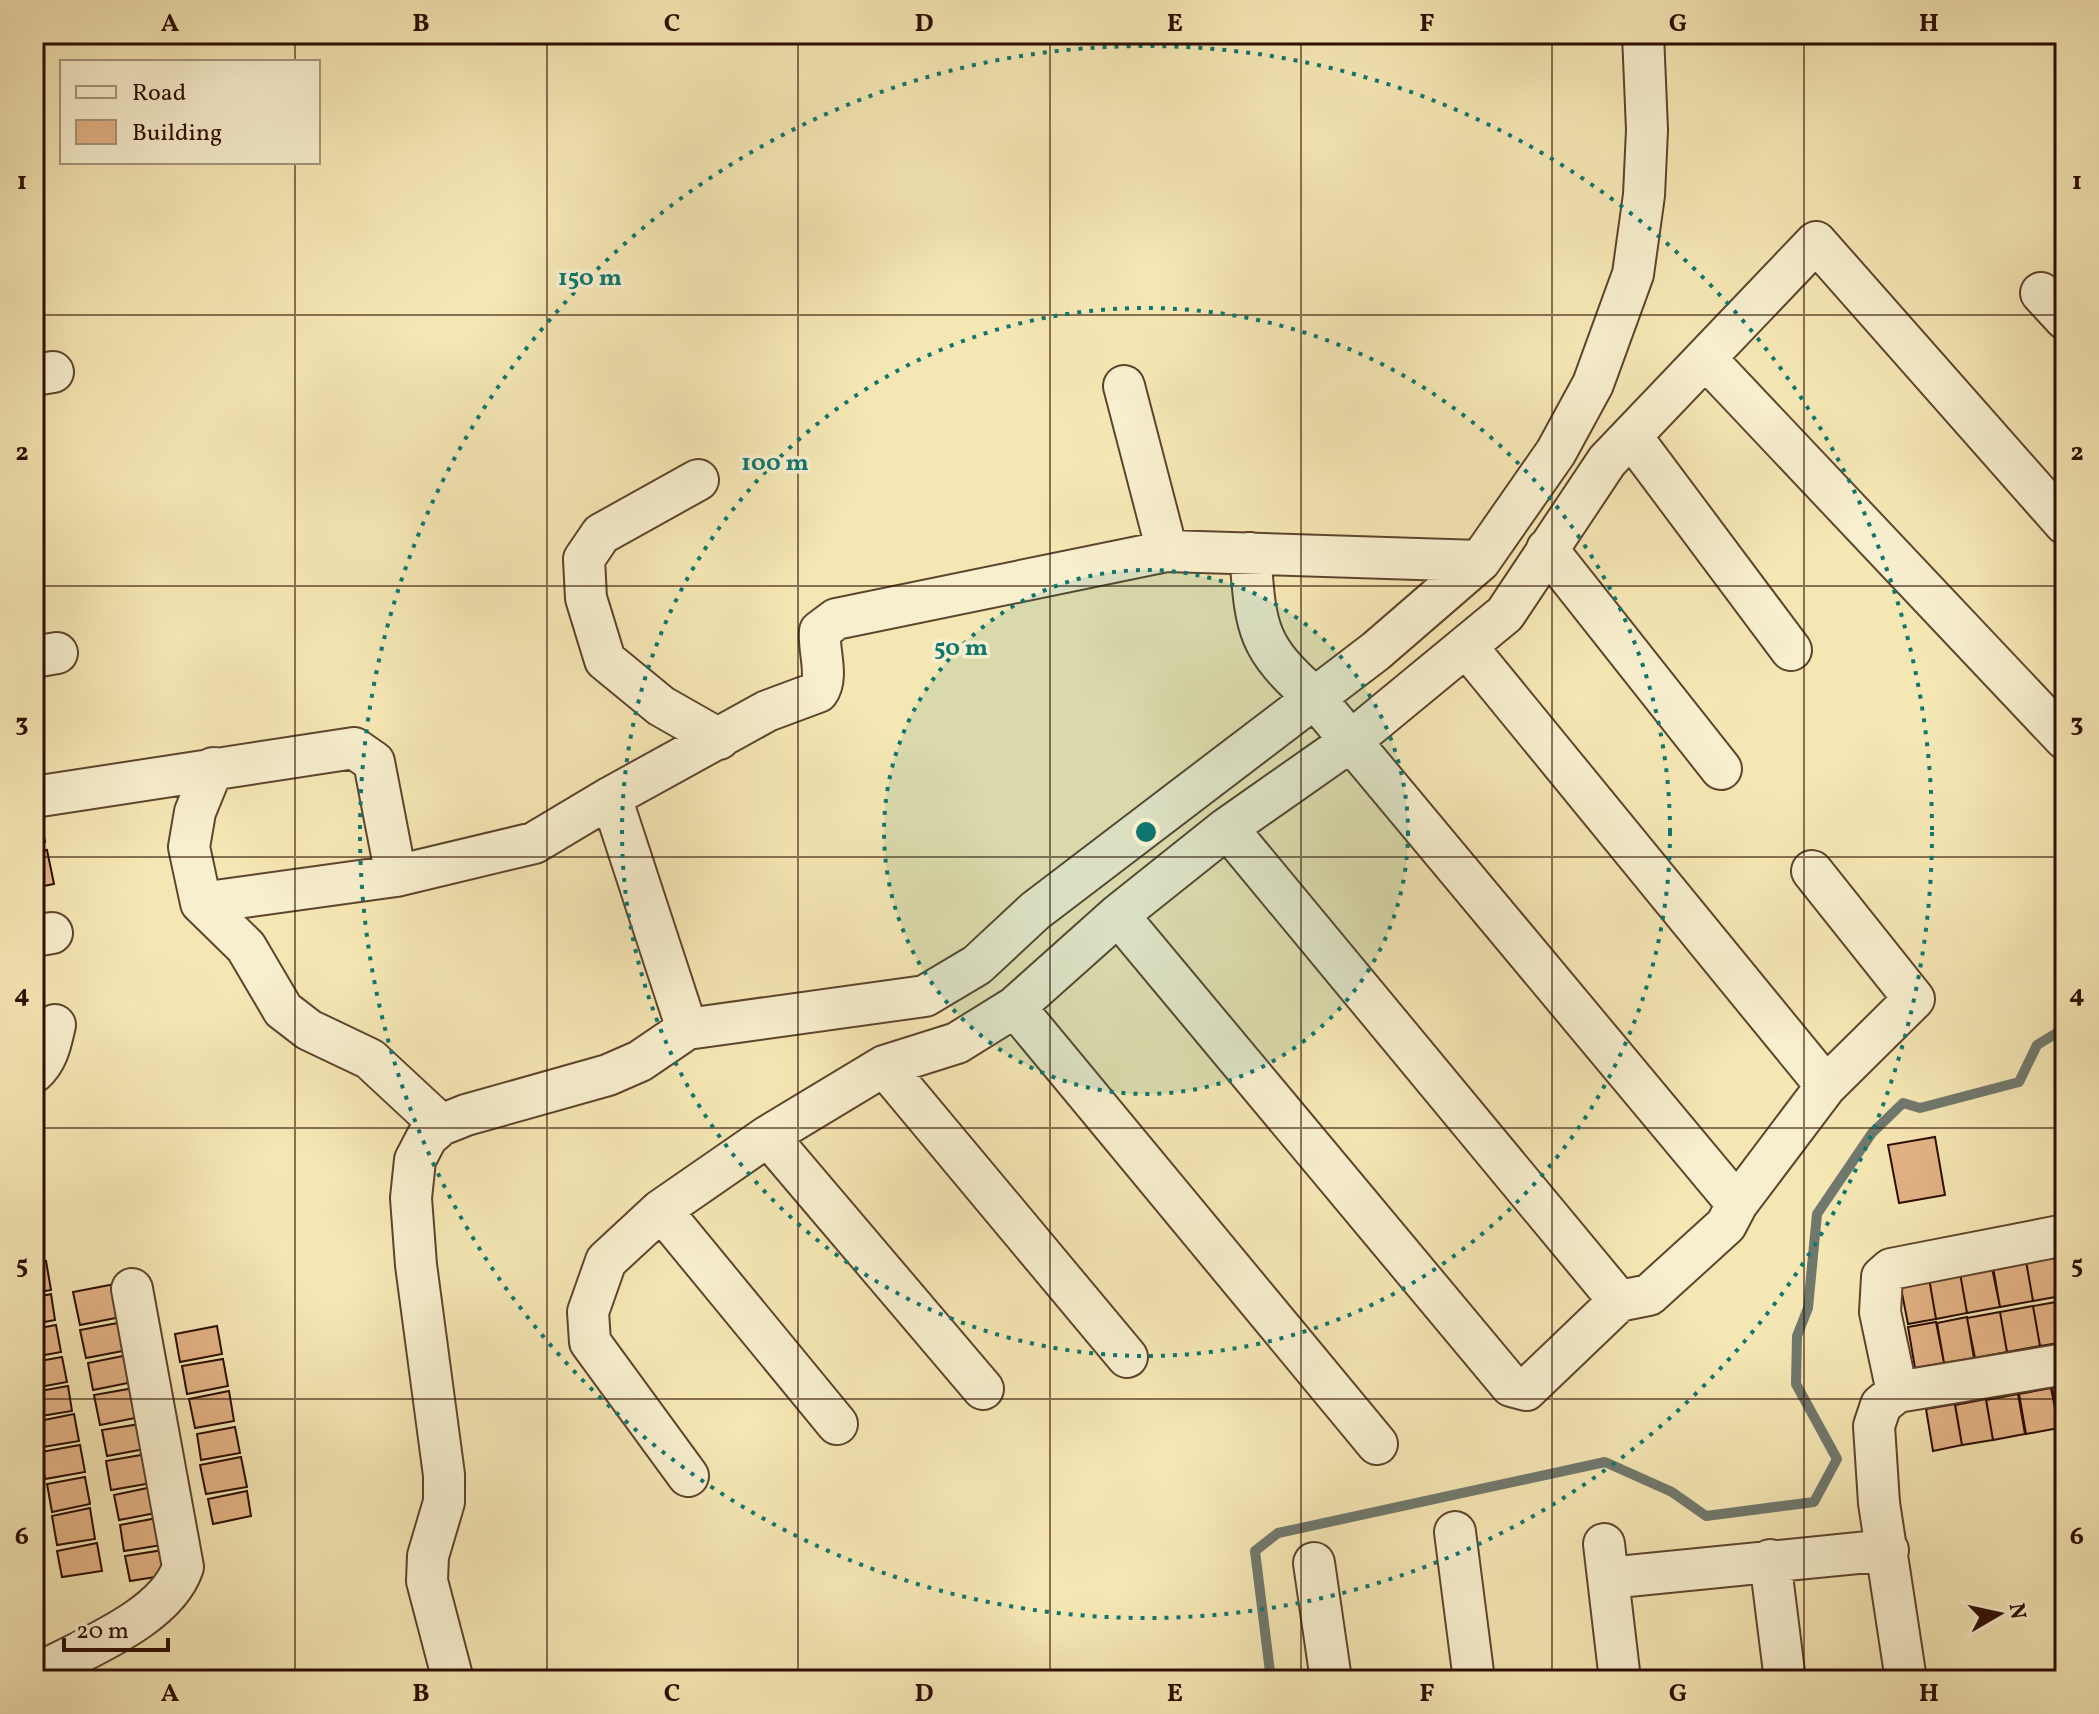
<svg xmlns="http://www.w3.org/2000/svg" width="2099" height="1714" viewBox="0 0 2099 1714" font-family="Vollkorn,serif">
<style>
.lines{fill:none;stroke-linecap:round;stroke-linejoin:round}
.stream{stroke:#70786d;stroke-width:10}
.building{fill:#e4b486;stroke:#2c0e00;stroke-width:2}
.minor-casing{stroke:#5e442d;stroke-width:44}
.minor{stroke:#f8efce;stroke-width:40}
.grid{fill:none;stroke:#2c0e00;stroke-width:2;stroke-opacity:0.55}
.ring{fill:none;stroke:#0f766e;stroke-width:4;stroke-dasharray:4 8}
.centre{fill:#0f766e;stroke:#f8efce;stroke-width:4}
.ring-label{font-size:24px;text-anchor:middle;font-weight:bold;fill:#0f766e;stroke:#f8efce;stroke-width:7;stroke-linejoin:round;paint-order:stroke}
.neatline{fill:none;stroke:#2c0e00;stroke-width:3}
.grid-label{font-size:26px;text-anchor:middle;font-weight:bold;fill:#2c0e00}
</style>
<rect width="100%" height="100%" fill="#f5e7b4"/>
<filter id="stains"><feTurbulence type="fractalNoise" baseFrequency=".0025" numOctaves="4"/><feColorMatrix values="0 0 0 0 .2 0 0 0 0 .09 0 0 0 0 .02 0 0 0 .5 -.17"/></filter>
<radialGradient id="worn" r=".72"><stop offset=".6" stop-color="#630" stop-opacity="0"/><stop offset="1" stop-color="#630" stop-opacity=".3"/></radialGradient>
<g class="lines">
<!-- stream -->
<path class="stream" d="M1271,1680L1255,1551L1278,1533L1605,1462L1672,1492L1706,1516L1814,1502L1837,1459L1796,1384L1797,1336L1808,1308L1817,1214L1872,1133L1903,1103L1920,1108L2019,1082L2037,1045L2065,1028"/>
</g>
<!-- building -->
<path class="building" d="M39,808L45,842L34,844V809Z
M47,850L54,884L34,888V852Z
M1935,1137L1945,1195L1899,1203L1888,1145Z
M40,1231L44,1256L34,1258V1232Z
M2065,1254V1295L2062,1296L2055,1256Z
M2054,1257L2061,1296L2033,1301L2026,1261Z
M46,1261L51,1290L34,1293V1263Z
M2026,1261L2033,1301L2000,1307L1993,1267Z
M1992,1268L2000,1307L1967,1313L1960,1273Z
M1960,1273L1967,1313L1936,1319L1929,1278Z
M1929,1278L1936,1319L1908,1324L1900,1283Z
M115,1284L121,1317L80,1325L73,1292Z
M51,1294L55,1320L34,1324V1298Z
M2062,1301L2065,1342L2040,1346L2033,1306Z
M2033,1306L2040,1346L2007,1352L2000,1312Z
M2000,1312L2007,1352L1975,1358L1967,1318Z
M1967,1317L1974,1358L1944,1363L1937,1323Z
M123,1322L128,1350L86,1358L80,1330Z
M1936,1322L1944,1363L1915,1368L1908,1327Z
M56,1325L61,1352L34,1357V1329Z
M217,1326L222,1354L180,1362L175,1334Z
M128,1355L133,1382L93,1390L88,1363Z
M62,1357L67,1382L34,1388V1362Z
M223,1359L228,1386L187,1394L182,1366Z
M2065,1385V1427L2059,1428L2052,1388Z
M68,1386L72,1411L35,1417L34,1392Z
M134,1388L140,1417L100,1425L94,1395Z
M2051,1388L2059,1428L2026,1434L2019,1394Z
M229,1391L234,1421L195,1428L189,1399Z
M2018,1394L2025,1434L1993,1440L1986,1400Z
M1986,1399L1993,1440L1962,1445L1955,1405Z
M1955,1404L1962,1445L1933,1451L1926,1409Z
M74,1414L79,1441L37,1448L34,1422Z
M140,1424L145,1449L107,1456L102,1430Z
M235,1427L240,1453L201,1460L197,1434Z
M80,1445L85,1472L45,1479L41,1452Z
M147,1454L152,1483L111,1490L106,1461Z
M241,1457L247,1487L206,1494L200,1465Z
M85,1477L90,1504L52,1512L47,1484Z
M152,1487L156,1513L119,1520L114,1495Z
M247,1491L251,1516L213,1524L208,1499Z
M90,1508L95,1539L57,1545L52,1516Z
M157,1518L162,1545L124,1551L120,1525Z
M97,1543L102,1571L62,1577L57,1551Z
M163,1550L168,1575L130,1581L125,1556Z"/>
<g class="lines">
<!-- minor casing -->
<g class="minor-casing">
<path id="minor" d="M2041,293L2065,319
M1707,360L2065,739
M34,375L53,372
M1124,386L1167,551
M1631,436L1791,650
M698,480L601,534L584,559L586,598L605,660L661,706L719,739
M1547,549L1721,769
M1250,553C1256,627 1255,646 1314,697L1737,1204
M1466,646L1826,1086
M34,657L57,653
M213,768L195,812L189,847L201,903L246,947L283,1010L309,1030L370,1059L441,1125
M34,797L354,748L374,762L396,876
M611,797L767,711L818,692C829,677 818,650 820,631L836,619L1167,551L1480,561
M201,903L396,876L534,843L611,797L687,1029
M1118,915L1511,1386L1526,1390L1619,1301L1227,828
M34,936L52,933
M1015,1007L1377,1444
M884,1066L1127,1357
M34,1072C48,1060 51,1042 55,1025
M768,1136L983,1389
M661,1210L837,1424
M1619,1301L1649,1295L1726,1225L1737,1204L1826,1086L1914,999L1812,871
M1897,1392L2065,1364
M688,1476L590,1342L588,1312L606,1261L661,1210L768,1136L884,1066L957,1043L1015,1007L1118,915L1227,828L1351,741L1505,614L1607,461L1816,242L2065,524
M1455,1532L1474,1680
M1604,1544L1620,1680
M1770,1560L1785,1680
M1314,1563L1331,1680
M1608,1578L1888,1550
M39,1673C85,1648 166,1618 183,1567L132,1289
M453,1680L427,1581L428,1556L444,1502V1475L416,1265L411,1198L415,1160L427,1137L441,1125L466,1115L608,1075L640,1061L687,1029L925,996L977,965L1035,911L1376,651L1480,561L1556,452L1593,384L1633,274L1644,195L1647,130L1643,34
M1906,1680L1879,1503L1874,1426L1881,1405L1897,1392L1880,1312L1882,1277L1891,1269L2065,1235"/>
</g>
<!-- minor -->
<use href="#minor" class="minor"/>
</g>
<!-- grid -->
<path class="grid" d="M295,34V62M547,34V1680M798,34V1680M1050,34V1680M1301,34V1680M1552,34V1680M1804,34V1680M295,162V1680M34,315H2065M34,586H2065M34,857H2065M34,1128H2065M34,1399H2065"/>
<!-- distance rings -->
<circle cx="1146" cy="832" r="262" fill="#0f766e" fill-opacity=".12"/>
<g class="ring">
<circle cx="1146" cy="832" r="262"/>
<circle cx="1146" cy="832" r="524"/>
<circle cx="1146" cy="832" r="786"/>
</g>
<circle cx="1146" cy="832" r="12" class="centre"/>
<g class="ring-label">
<text x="590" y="285">150 m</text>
<text x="775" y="470">100 m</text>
<text x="961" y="655">50 m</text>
</g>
<!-- margin -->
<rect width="2099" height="1714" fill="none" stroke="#f5e7b4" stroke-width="88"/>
<!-- legend -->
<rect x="60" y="60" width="260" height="104" fill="#f8efce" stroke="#a6957c" stroke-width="2"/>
<rect x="76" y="86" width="40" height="12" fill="#f8efce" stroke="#a6957c" stroke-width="2"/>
<text x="132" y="100" font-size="24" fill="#2c0e00">Road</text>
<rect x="76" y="120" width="40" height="24" fill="#e4b486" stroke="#a6957c" stroke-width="2"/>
<text x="132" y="140" font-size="24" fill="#2c0e00">Building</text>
<!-- north arrow -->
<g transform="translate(1999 1614) rotate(81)" stroke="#f8efce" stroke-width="6" paint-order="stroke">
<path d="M0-6L14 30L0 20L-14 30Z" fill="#2c0e00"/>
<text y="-12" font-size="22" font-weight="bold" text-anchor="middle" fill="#2c0e00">N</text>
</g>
<!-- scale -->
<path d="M64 1638v12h104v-12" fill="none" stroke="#2c0e00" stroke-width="4"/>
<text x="76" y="1638" font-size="24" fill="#2c0e00" stroke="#f8efce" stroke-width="6" paint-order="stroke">20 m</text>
<rect x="44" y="44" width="2011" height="1626" class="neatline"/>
<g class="grid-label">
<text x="170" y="31">A</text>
<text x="421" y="31">B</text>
<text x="672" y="31">C</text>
<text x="924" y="31">D</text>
<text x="1175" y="31">E</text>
<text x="1427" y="31">F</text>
<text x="1678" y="31">G</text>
<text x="1929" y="31">H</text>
<text x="22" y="189">1</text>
<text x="2077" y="189">1</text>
<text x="22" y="460">2</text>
<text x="2077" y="460">2</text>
<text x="22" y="731">3</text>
<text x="2077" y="731">3</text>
<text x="22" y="1002">4</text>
<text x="2077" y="1002">4</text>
<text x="22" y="1273">5</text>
<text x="2077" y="1273">5</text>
<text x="22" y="1544">6</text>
<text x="2077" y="1544">6</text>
<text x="170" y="1701">A</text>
<text x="421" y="1701">B</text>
<text x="672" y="1701">C</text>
<text x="924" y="1701">D</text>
<text x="1175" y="1701">E</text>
<text x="1427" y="1701">F</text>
<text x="1678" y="1701">G</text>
<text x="1929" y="1701">H</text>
</g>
<rect width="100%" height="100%" filter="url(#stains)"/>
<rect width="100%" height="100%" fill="url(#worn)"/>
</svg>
